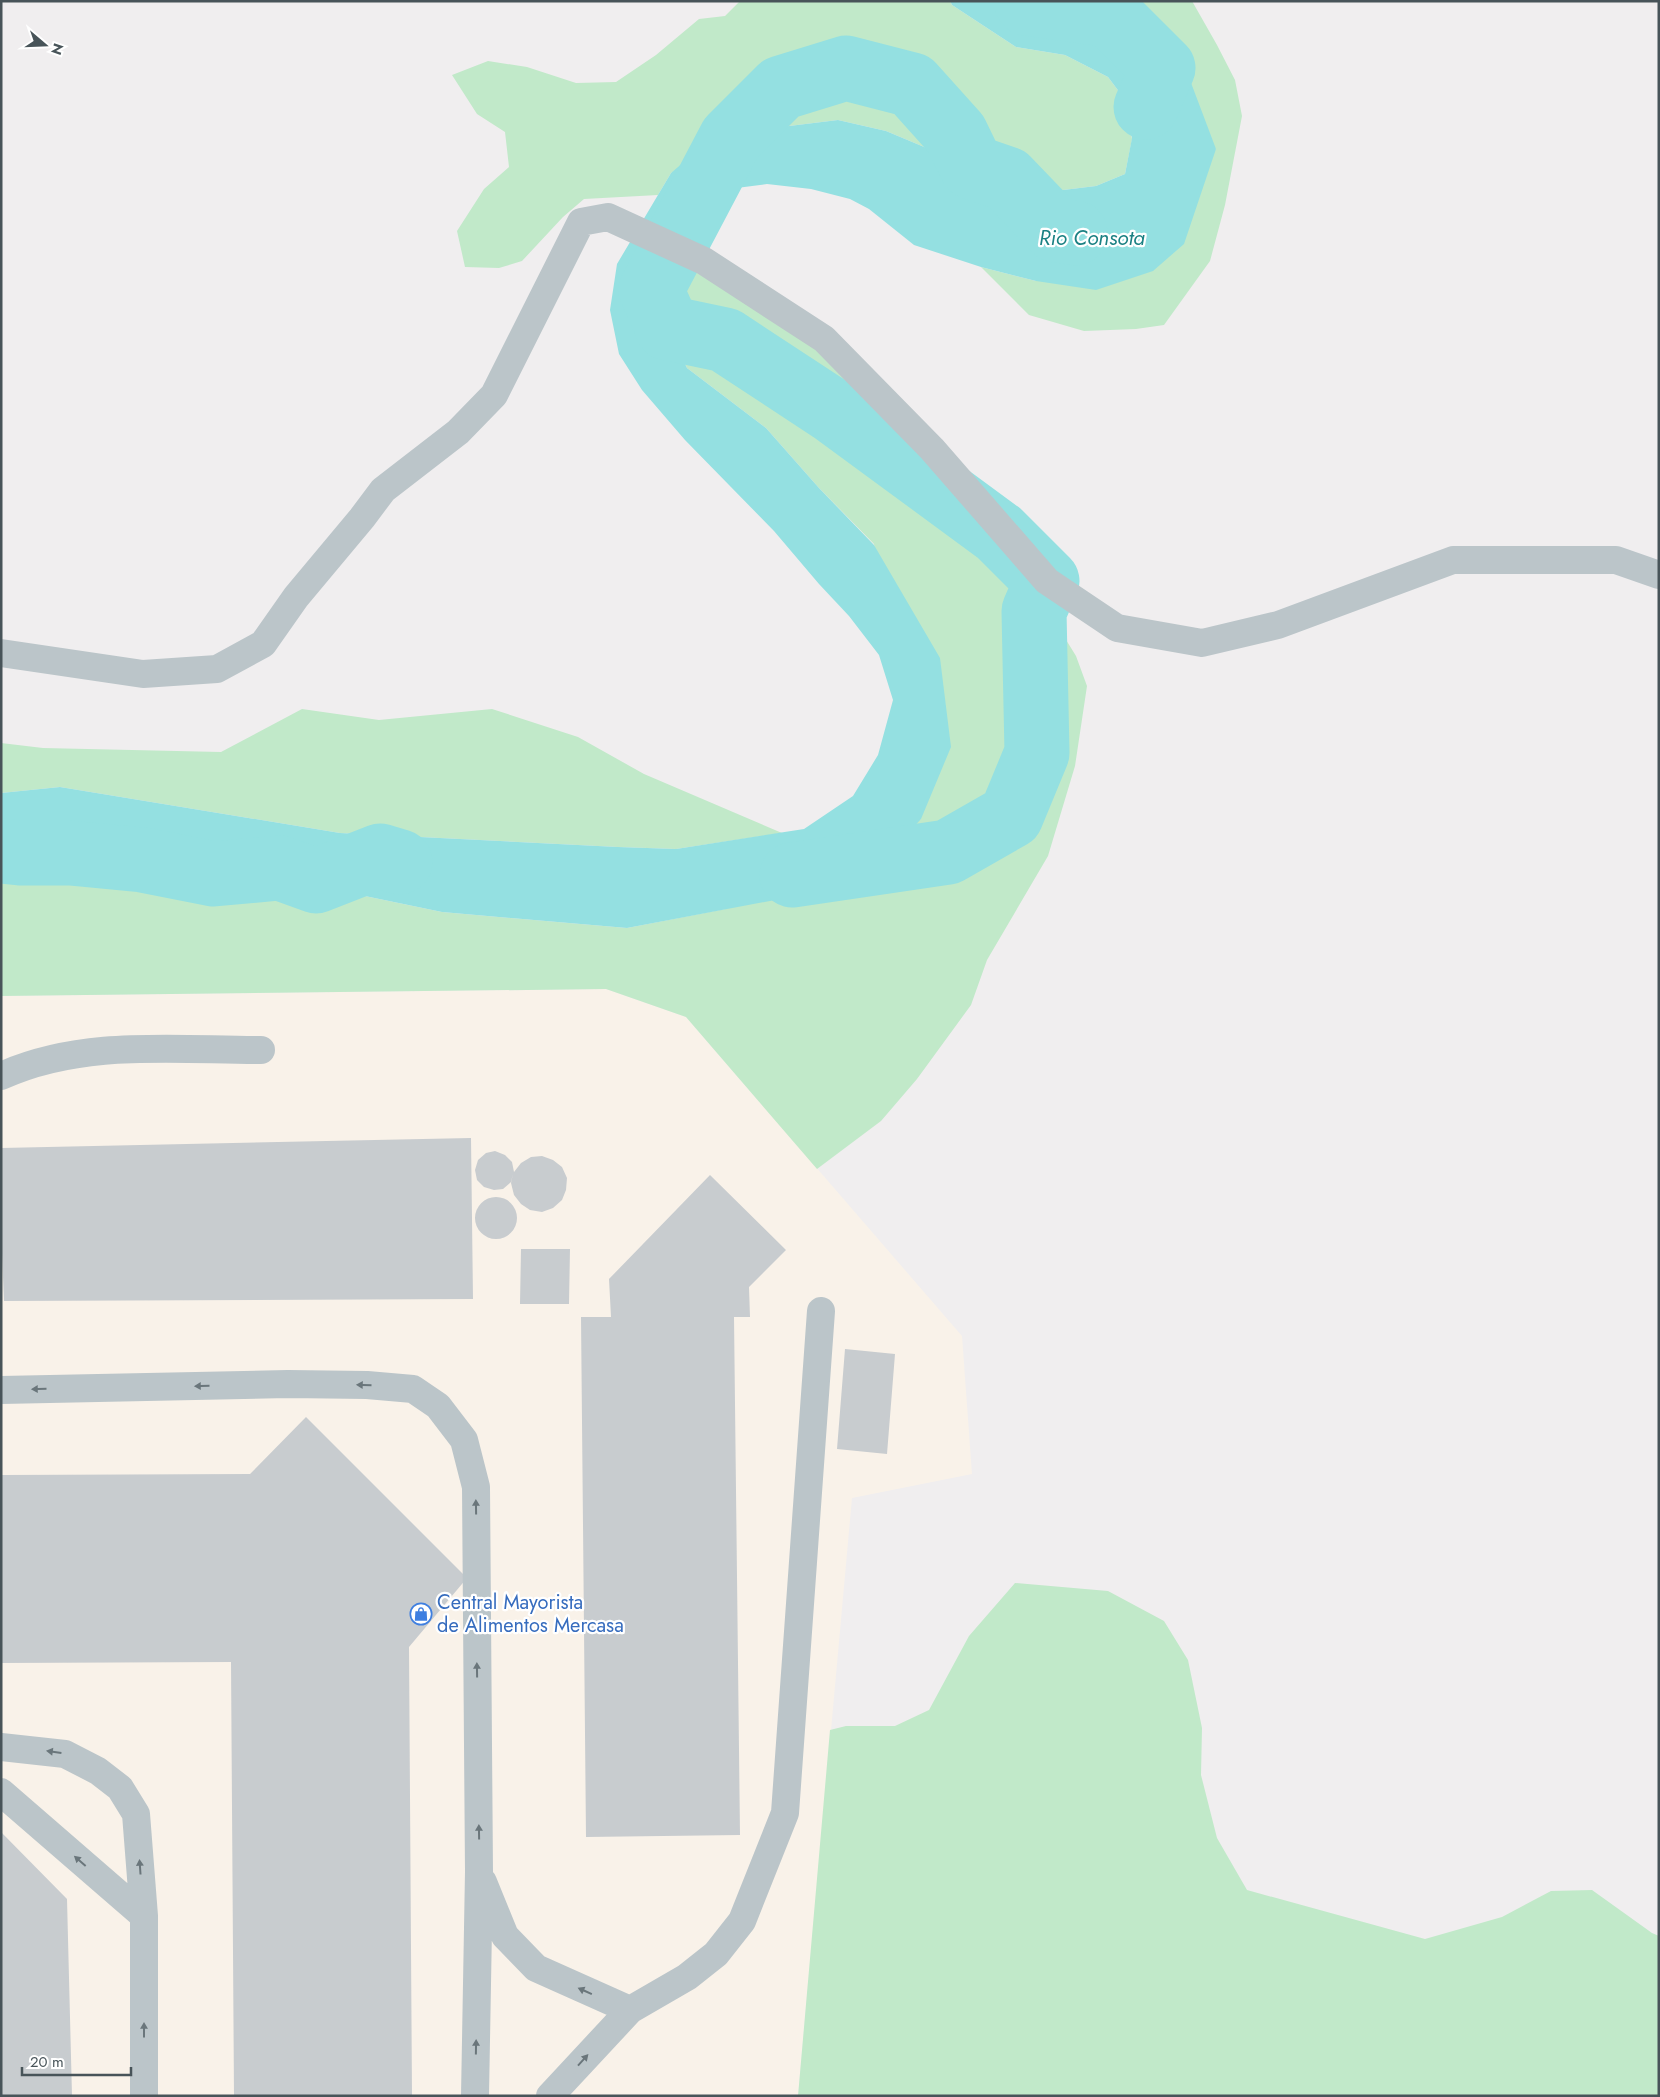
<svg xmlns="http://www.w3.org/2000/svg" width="1660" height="2097" viewBox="0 0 1660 2097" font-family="Jost,sans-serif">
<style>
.commercial{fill:#f9f2e9}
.green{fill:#c1e9c9}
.water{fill:#94e0e1}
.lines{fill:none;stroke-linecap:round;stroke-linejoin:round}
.river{stroke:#94e0e1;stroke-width:65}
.building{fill:#c8cccf}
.minor{stroke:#bbc5c9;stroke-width:28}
.oneway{fill:#6a767b}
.labels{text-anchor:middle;stroke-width:4.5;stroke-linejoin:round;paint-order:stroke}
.shop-label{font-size:20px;fill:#366cbe;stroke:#fff;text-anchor:start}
.water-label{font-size:21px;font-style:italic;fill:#1b8183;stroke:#fff}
</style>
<rect width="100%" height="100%" fill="#f0eeef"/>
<!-- commercial -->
<path class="commercial" d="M606,989L686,1017L962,1336L972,1474L852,1498L798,2096H1V996Z"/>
<!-- green -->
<path class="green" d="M740,1H950L952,5L1016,47L1065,55L1108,77L1123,97L1132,139L1125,174L1096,186L1055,191L1007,179L972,167L886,131L838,120L781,127L731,138L671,173L658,195L584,199L563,217L522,261L499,268L465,267L457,231L484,189L509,167L505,132L477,114L452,75L488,61L527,67L576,83L616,82L656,55L699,19L725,16Z
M1027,1H1192L1217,45L1235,80L1242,116L1225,205L1210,261L1164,325L1136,329L1084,331L1029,315L981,267L1036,281L1216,149Z
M668,245L824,339L1047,581L1052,617L1076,656L1087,686L1075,766L1048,856L987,960L971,1005L917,1079L881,1121L817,1169L686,1017L606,989L1,996V856L20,853L224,855L280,868L360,895L442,912L627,928L725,909L921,819L874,544L819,488L766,428L687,368L651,290L658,259Z
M302,709L379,720L492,709L578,737L644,774L782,833L676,849L618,847L340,833L60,787L1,793V743L43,748L221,752Z
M1015,1583L1108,1591L1164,1621L1188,1660L1202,1728L1201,1775L1217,1838L1247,1890L1425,1939L1502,1917L1551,1891L1592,1890L1652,1933L1659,1936V2096H798L830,1730L846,1726H895L929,1710L969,1636Z"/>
<!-- water -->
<path class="water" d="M950,1H1027L1028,3L1179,51L1216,149L1184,244L1153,271L1096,290L1036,281L981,267L914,245L869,209L850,199L811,189L767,184L713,191L658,259L651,290L668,328L687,368L766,428L819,488L874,545L940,658L951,747L921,819L880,864L828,890L627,928L442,912L360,895L280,868L224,855L20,853L1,856V793L60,787L340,833L618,847L676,849L804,829L853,796L878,755L893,700L879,655L849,616L819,584L774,531L685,440L642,390L619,354L610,310L617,264L671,173L692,155L731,138L781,127L838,120L886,131L972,167L1007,179L1055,191L1096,186L1125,174L1132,138L1123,97L1108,77L1065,55L1016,47L952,5Z"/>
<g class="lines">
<!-- river -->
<path class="river" d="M1026,1L1027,3L1110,15L1163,68L1146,107
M1,851L20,853H70L143,860L214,874L280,868L316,881L380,856L400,862
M792,875L948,852L1011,816L1037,753L1034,611L1047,581L999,533L833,411L725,340L668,328L651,290L731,138L781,88L846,68L912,85L956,134L972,167L1007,179L1056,230L1075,233"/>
</g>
<!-- building -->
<path class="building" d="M471,1138L473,1299L4,1301L1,1229V1148Z
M495,1151L505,1155L512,1162L514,1172L521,1163L531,1157L542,1156L553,1160L562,1167L567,1178L566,1190L562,1200L553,1208L542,1212L530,1210L521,1204L514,1195L511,1183L513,1174L511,1182L503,1189L494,1190L484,1187L477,1180L475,1170L478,1160L486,1153Z
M710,1175L786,1250L749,1287L750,1317H734L740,1835L586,1837L581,1317H611L609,1279Z
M475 1218a21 21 0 1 1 42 0a21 21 0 1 1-42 0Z
M521,1249H570L569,1304H520Z
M845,1349L895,1354L887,1454L837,1449Z
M306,1417L467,1578L409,1647L412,2096H234L231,1662L1,1663V1475L250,1474Z
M1,1832L67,1899L72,2096H1Z"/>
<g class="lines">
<!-- minor -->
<path class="minor" d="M1,653L143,674L217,669L263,644L296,597L362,518L383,490L458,432L494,395L581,222L608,217L704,261L824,339L932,449L1047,581L1117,628L1202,643L1278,625L1453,560H1616L1659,575
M1,1076C82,1039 174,1050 261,1050
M1,1390L288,1384L367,1385L413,1389L438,1406L464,1440L476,1487L479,1872L475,2096
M1,1747L65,1754L98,1771L120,1788L136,1814L144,1916V2096
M1,1792L144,1916
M483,1882L505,1936L536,1968L630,2010
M550,2096L630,2010L687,1977L716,1954L742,1921L785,1813L821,1311"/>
</g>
<!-- one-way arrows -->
<defs><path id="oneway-solid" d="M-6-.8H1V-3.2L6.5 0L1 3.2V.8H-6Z" transform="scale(1.25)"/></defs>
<g class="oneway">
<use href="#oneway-solid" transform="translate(364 1385) rotate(-178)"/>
<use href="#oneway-solid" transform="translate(202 1386) rotate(179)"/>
<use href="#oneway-solid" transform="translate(39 1389) rotate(179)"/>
<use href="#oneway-solid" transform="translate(476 1507) rotate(-91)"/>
<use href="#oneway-solid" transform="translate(477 1670) rotate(-91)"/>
<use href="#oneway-solid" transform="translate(54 1752) rotate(-172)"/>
<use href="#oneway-solid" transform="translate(479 1832) rotate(-91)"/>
<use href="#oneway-solid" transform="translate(80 1861) rotate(-139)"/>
<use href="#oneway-solid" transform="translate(140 1867) rotate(-94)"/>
<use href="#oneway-solid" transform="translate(585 1991) rotate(-156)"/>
<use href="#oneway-solid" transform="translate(144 2030) rotate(-90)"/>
<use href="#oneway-solid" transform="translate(476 2047) rotate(-89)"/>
<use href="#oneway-solid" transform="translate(583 2060) rotate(-48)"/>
</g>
<!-- icons -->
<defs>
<g id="shop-ring" transform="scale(1.125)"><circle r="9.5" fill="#fff" stroke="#3f7fe0" stroke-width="1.5"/><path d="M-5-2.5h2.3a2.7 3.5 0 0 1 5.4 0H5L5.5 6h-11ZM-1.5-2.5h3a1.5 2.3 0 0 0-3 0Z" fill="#3f7fe0"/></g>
</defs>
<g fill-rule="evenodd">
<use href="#shop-ring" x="421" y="1614"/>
</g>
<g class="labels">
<!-- shop labels -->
<g class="shop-label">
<text x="437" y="1609">Central Mayorista<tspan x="437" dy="23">de Alimentos Mercasa</tspan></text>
</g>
<!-- water labels -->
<g class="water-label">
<text x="1092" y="245">Rio Consota</text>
</g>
</g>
<!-- border -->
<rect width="1660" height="2097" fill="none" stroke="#485459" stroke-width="5"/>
<!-- north arrow -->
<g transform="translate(45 45) rotate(109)" stroke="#ffffff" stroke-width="4" paint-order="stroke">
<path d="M0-4L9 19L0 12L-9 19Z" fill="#485459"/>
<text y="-8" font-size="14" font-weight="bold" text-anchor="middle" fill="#485459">N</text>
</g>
<!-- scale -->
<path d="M22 2067v8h109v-8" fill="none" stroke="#485459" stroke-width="2.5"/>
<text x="30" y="2067" font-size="15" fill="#485459" stroke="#ffffff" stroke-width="4" paint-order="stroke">20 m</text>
</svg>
